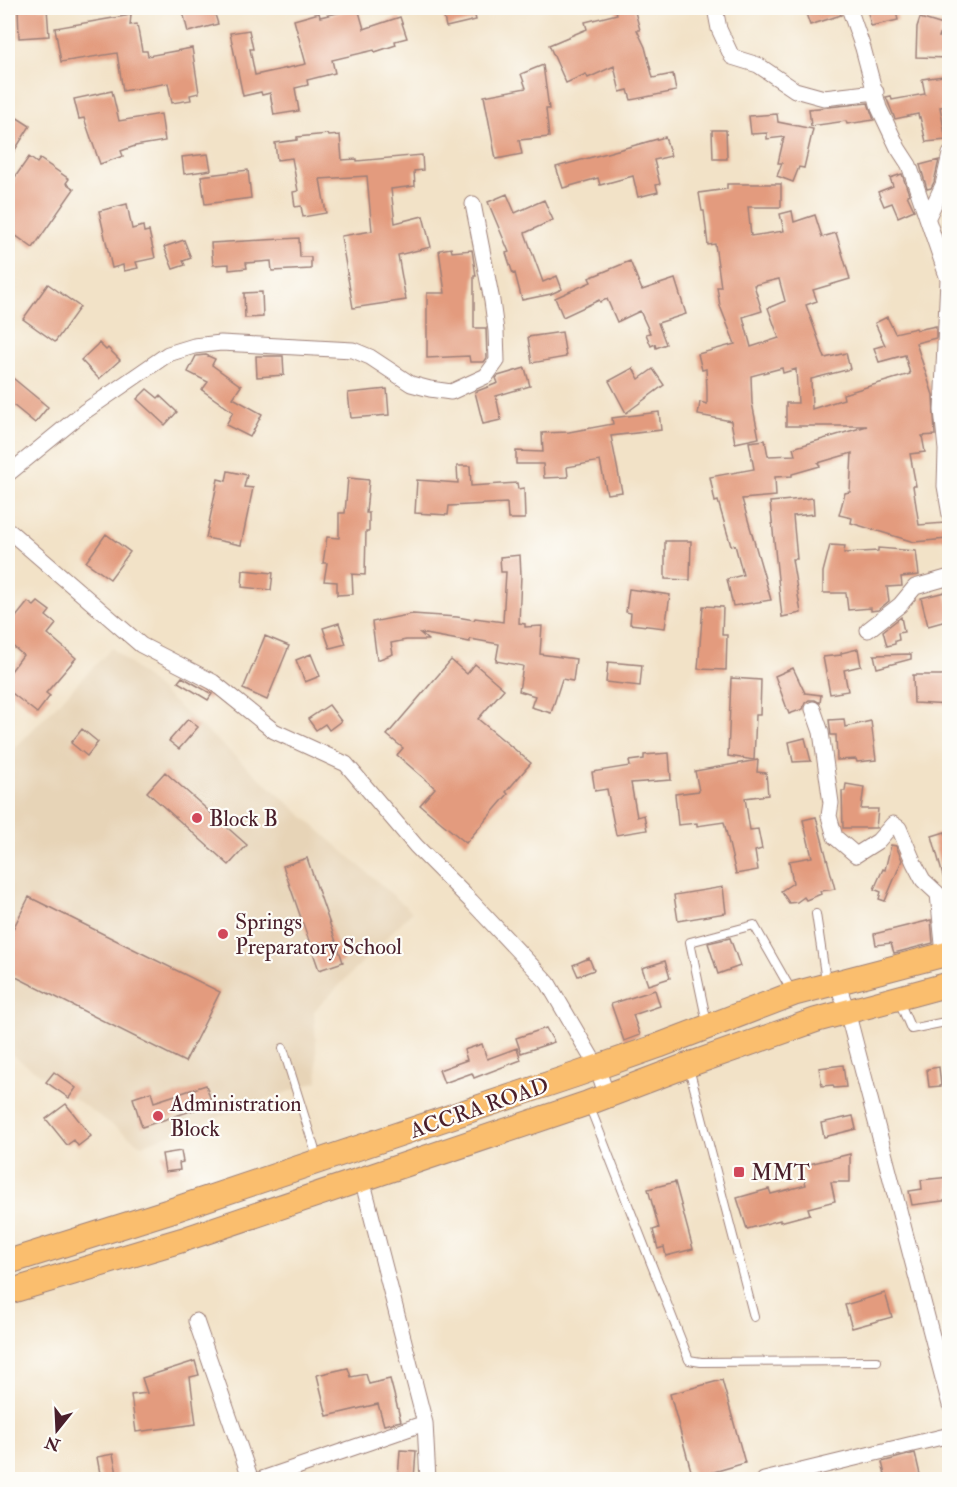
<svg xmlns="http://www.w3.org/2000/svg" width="957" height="1487" viewBox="0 0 957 1487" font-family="'IM FELL Double Pica',serif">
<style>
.built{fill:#e7d4b7}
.building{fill:#e39b7e;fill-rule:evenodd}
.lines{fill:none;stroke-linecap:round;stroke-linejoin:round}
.service-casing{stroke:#9e8079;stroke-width:10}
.minor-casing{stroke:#9e8079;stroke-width:17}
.primary-casing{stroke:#9e8079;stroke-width:26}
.service{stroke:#fff;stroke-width:8}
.minor{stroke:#fff;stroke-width:15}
.primary{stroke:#fabe6e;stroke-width:24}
.poi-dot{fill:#d1495b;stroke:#fdfcf7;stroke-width:2}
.labels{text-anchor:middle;stroke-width:4.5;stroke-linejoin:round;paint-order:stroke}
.poi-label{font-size:22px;fill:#4a1f2b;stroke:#fdfcf7;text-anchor:start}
.street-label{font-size:22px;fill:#4a1f2b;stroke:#fdfcf7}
</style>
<rect width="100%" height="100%" fill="#fdfcf7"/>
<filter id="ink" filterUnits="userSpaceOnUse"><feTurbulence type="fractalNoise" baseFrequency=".0167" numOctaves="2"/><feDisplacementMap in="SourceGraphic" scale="12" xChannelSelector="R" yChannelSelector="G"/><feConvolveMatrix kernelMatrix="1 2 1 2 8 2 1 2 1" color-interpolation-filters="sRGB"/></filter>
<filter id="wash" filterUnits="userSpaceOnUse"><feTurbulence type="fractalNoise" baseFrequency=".008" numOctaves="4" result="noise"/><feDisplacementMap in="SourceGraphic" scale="24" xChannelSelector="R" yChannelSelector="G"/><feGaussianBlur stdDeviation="1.35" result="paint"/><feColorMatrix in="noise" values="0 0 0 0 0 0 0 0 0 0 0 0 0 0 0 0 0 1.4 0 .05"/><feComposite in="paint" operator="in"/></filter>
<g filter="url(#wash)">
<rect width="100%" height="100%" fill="#f2e2c7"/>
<!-- built -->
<path class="built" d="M112,648L412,912L314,1011L318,1081L141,1145L8,1052V755Z"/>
<g id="blocks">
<!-- building -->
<path class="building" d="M18,8H47L49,36L19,38Z
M182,8H213L218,24L188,32Z
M358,8L364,29L400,17L407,38L395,41L396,45L375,52L374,50L332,60L335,73L307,80L308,85L295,88L299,111L274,115L270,93L262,95L261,92L243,96L230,33L249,30L253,49H250L255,75L306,64L294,20L319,13L320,17Z
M442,8H473L476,20L446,27Z
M615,8H634L640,30H637L645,47L653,78L673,74L676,91L631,100L628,90L620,92L614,66L588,78L586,74L566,83L549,45L587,29L585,22L617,14Z
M804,8H839L841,15L810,25Z
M867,8H895L898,20L871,26Z
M131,15L130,25L137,24L142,51H147L148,56L192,48L199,93L190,95L191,100L172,103L168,83L123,91L117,53L61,62L55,28Z
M920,18L943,25L939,37H950V58L916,57L917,27Z
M543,65L549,109H546L549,137L519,140L522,154L496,159L484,96L526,88L521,74Z
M950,75V106L940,107L946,140L926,142L920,117L919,118L918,114L895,119L886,97L891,96L892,100L925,94L922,79Z
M112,91L119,121L161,114L165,141L135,146L121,151L123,156L100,164L84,118L79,119L74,99Z
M868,103L874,120L847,124L846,121L811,126L809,109Z
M8,112L30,126L8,161Z
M777,114L778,122L813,129L804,168L799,167L793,182L777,176L782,163H778L784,137L767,139V133L751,134L749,116Z
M712,130H726L727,159H713Z
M328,134L329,136L340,135L342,160L357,159V161L422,155L423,170L414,171L415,186L391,189L395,223L423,216L431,247L398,255L406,300L353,308L341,236L372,231L367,176L320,179L326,213L303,217L301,206L295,207L293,192L298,191L292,158L277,160L275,143L297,140V137Z
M665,137L671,156L654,160L660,184L656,185L658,192L638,197L633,176L600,185L598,178L563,188L556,167Z
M208,154L211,170L184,174L182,157Z
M29,157L37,163L40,159L69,179L66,183L74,189L33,248L8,230V192L15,181L13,180Z
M939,160L934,182L931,188L927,189L920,165Z
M248,170L251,198L205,204L201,176Z
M902,174L909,194L907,195L914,210L898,217L892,203L884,206L878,192L893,186L890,178Z
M727,184H781V207H748L751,236L784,231L780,214L792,211L794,222L815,215L822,237L836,233L850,279L813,290L817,301L806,305L825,358L846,353L850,369L811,379L812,409L844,399L843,394L910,374L905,355L879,362L874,348L885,345L875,323L887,317L895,333L916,328L917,330L936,326V338L916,343L933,395L935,435L922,436L925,452L910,454L916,486H913L919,525L945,523L947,539L914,542L851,523L852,518L839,515L845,493L850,492L852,453L818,463L820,466L792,474V476L775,477L776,496L742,499L771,600L733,606L727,579L743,575L735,545L731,546L718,501L715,502L710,477L754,469L749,442L765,440L768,456L795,455L793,448L867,426H786V403H798L796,369L783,373L782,368L751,376L752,403L759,438L735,443L731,421L698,415L700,402L707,404V389L706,369L702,370L698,354L735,344L720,306L717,287H721L715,244L708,245L704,211H702L699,193L727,189ZM779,279L785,301L768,308L779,338L751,347L743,317L762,311L754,285Z
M507,194L515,213L544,200L553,220L525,233L543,282L557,276L562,289L551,294L522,300L515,273L513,274L506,253L509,252L488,202Z
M127,204L132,229L143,226L144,232L149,231L155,258L136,262L138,268L124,271L123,265L112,268L99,211Z
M299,238L300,257H311V269L272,271L271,261L246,263L247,268L229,270V264L213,265L211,243Z
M184,240L191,258L183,261L185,265L173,269L164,247Z
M451,248L452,252L472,250L476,276H474V328H486L487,358L484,362H470L469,356L427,358V293H445L439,250Z
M630,261L642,290L675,279L686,314L658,323L666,344L656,348L655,344L651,346L646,334L650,333L640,311L617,322L607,299L600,302L599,300L563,317L555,298L591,282L589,278Z
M48,284L80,307L55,342L23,319Z
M262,292L263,317L245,318L244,293Z
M562,332L566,357L532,363L528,337Z
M99,343L106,350L108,348L120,360L99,379L81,360Z
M206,355L215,359L212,365L241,386L233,398L262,414L250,437L226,425L233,412L202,390L208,382L188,372L196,356Z
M256,356H283L284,375L257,377Z
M525,368L530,386L496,396L501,420L483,424L475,392L498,383L496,378L498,376Z
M633,368L639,379L653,369L664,385L626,413L609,381Z
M8,374L48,407L35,423L8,401Z
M147,389L158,398L160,396L177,412L165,425L137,399Z
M387,389L389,415L351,418L348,393Z
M659,412L661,430L611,436L622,492L607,494L600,461L567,467L568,477L544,478L543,464H516V451L543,452L542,433L569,432L613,424L612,418Z
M457,466H470L471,486L517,483L518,489L524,488L525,519H508L507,503L449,506L448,515L415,513L417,480L458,483Z
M228,471L247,475L244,487L253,488L241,545L206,538L218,479L226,481Z
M348,478L369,480L366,513H369V531H366L365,575L352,574L353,594L337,595V582L324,581L327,563H323L327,537L339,538V513H345Z
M813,498L814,514L793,516L797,559H792L801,613L782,617L770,502Z
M106,534L130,552L110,579L86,562Z
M665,541H691L690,580L665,579Z
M830,545L845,546L844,553L878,551V548L916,551L919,575L901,577L902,586L887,587L889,601L878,610L871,611V608L848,610L846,593H823V572Z
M520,555L521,575L519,623L525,624V627L542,626L540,654L576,659L573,681L562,679L551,713L531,707L535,696L519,691L523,666L496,661L499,644L470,639V642L420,633L428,640H406L391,643L393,654L377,660L372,622L412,614L457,617L474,620L475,618L503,622L506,572H501L500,557Z
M243,570L273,573L271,590L242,587Z
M629,589L670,595L665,628L630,624L631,613L626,612Z
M945,592L950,610V620L928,626L921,598Z
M28,602L34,606L38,602L50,611L46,616L56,624L48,634L76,658L46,693L50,696L37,713L8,690V675L23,655L8,642V610L16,617Z
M703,606L723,607L722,635H727L726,670L698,669Z
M901,617L904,632L898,633L899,640L895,641V644L887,646L883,631Z
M339,623L346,644L330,648L323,628Z
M265,636L289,646L267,700L243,689Z
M858,649L861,666L844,670L848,691L830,694L823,657L841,655V653Z
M311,654L320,676L305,682L296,660Z
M911,654V659L877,668L874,655Z
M451,660L467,674L475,664L504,689L478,719L531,763L506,792L508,794L466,843L420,805L435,788L397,755L403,748L387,735Z
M608,662L642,665L640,686L606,682Z
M793,668L805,693L821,695L820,703L815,700H809L805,703L803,709L789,714L775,676Z
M913,675H950V705L914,703Z
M182,677L212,694L208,700L178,682Z
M731,678L761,680L760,715H756L754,760L728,756Z
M329,705L341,721L329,730L325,724L316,730L308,719Z
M188,719L198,727L179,749L169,741Z
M844,719L845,727L871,721L876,760L857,762L856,759L837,760L836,735H831L829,720Z
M82,729L98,742L87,756L71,743Z
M805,738L811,761L793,762L789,742Z
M669,753L671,780L631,783L637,817L644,815L647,830L616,835L607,789L595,791L592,772L630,766L629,761L644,759V755Z
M758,760L757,772L766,773L768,795L745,798L750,830L758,829L762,849L755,851L758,870L736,874L724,822L697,826V823L678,825L675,794L699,791L695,771Z
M165,772L247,845L229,865L147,792Z
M846,784L864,787L861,809H878L876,828H843L842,791H845Z
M816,817L835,889L820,891L821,894L806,900L804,897L797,902L789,903L781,891L793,883L789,861L812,857L803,820Z
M945,832L950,846V886L946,887L932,836Z
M891,845L896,846L902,860L885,901L879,899L881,892L874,889L883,869L885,870Z
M307,858L343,962L319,970L283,866Z
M723,887L726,913L678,921L674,895Z
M29,897L220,992L185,1062L8,973V939Z
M931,920L933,943L894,953L891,943L876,945L874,934Z
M730,938L740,966L718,974L708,943Z
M589,958L594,970L578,976L573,965Z
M665,961L670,978L648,985L642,968Z
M655,990L660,1006L633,1015L640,1035L624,1041L611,1004Z
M546,1028L554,1042L521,1053L516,1038Z
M482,1044L487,1059L517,1048L521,1060L474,1078L472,1073L444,1083L439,1070L467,1060L464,1050Z
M843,1065L846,1087L834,1088L833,1085L822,1086L819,1068Z
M939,1067L941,1086L929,1087L927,1069Z
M54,1072L76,1088L69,1098L46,1082Z
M206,1085L212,1104L142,1127L133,1098L151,1092L154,1102Z
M66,1104L91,1136L78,1146L74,1140L67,1145L46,1119Z
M853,1116L856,1129L824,1137L821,1123Z
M181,1151L183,1162L179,1163L180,1170L165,1172L162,1154Z
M850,1154V1182H831L835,1201L808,1208L810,1214L780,1222V1220L747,1229L737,1198L769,1189L771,1194L806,1185L801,1166Z
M950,1177V1200L912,1205L909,1191L922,1189L921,1180Z
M675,1182L693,1249L666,1256L664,1247L658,1249L653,1230L659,1228L648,1189Z
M885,1293L892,1317L852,1328L845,1305Z
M195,1361L199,1375L190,1377L196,1424L136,1432L131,1395L147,1393L142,1378Z
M348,1368L351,1377L366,1374L369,1384L390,1379L401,1421L384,1425L378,1404L327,1416L317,1375Z
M722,1380L745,1463L693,1478L670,1394Z
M400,1450L416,1451L414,1479H398Z
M915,1453L921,1479H886L882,1462Z
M113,1454L118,1479H101L97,1457Z"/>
</g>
</g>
<g filter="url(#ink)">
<use href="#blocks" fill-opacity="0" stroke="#9e8079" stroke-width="1.5"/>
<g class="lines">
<!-- service casing -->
<g class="service-casing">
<path id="service" d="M816,914L826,981
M899,1001L911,1029L950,1021
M707,1023L690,942L754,925L791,990
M283,1048L318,1160
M689,1068L754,1317
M589,1105L689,1360L701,1362L877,1361"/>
</g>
<!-- minor casing -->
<g class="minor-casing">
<path id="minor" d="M715,8L719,29L732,57L758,65L795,90L824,98L876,92
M849,8L863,48L879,108L898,148L909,165L948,279L942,410L946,450L945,486L950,515
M928,217L943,185L950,154
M8,474L84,412L168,354L194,346L221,343L353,350L370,357L411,384L430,389L451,392L486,376L497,361L496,331L492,301L473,204
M8,530L141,645L213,682L274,731L346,764L416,846L471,901L548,983L597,1067L607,1096
M868,630L900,605L915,587L950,577
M813,709L821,732L831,803L829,816L835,837L856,855L878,841L893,824L899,828L914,863L923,880L938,894L944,954
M837,982L847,1011L950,1405
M362,1179L425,1423L428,1480
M196,1321L251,1480
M259,1480L425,1423
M764,1480L950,1435"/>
</g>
<!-- primary casing -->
<g class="primary-casing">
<path id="primary" d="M8,1262L173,1210L578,1074L658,1046L793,994L950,953
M8,1292L182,1240L588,1103L688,1065L816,1020L950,984"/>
</g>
<!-- service -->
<use href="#service" class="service"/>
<!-- minor -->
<use href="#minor" class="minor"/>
<!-- primary -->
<use href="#primary" class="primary"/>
</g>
</g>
<!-- markers -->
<g class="poi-dot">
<circle cx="197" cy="818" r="6"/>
<circle cx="223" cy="934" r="6"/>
<circle cx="158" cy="1116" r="6"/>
<rect x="733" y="1166" width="12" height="12" rx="3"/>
</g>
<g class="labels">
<!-- poi labels -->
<g class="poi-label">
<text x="209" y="826">Block B</text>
<text x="235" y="929">Springs<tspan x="235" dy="25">Preparatory School</tspan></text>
<text x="170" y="1111">Administration<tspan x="170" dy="25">Block</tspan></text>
<text x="751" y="1180">MMT</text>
</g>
<!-- street labels -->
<g class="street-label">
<text transform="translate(479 1107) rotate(-19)" y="8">ACCRA ROAD</text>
</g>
</g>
<!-- margin -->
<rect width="957" height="1487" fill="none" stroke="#fdfcf7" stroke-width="30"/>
<!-- north arrow -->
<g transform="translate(57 1430) rotate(198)" stroke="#fdfcf7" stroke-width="4.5" paint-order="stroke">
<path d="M0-4.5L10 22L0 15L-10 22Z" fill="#4a1f2b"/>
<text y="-9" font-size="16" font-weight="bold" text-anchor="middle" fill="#4a1f2b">N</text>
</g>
</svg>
